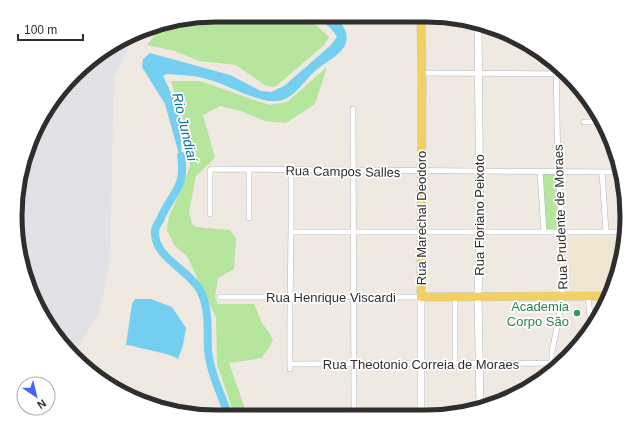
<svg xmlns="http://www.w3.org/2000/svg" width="642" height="432" viewBox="0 0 642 432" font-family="Helvetica,sans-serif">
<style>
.industrial{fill:#e3e1e8}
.education{fill:#f0e6d1}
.green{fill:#b6e59e}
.water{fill:#75cff0}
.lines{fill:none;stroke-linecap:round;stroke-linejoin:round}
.river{stroke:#75cff0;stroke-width:8}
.street-casing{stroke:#b4b7c1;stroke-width:6}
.secondary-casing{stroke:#b4b7c1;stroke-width:8}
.primary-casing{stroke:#c9c9c9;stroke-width:9}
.street{stroke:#fff;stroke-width:5}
.secondary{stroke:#fff;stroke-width:7}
.primary{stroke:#f2d163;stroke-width:8}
.leisure-dot{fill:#2e9e5b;stroke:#fff;stroke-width:1.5}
.labels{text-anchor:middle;stroke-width:3.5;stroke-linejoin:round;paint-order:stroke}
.street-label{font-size:13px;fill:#2e2e2e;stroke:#fff}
.leisure-label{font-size:13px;fill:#27864d;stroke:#fff;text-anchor:end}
.water-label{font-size:14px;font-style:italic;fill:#0d6fa3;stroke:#fff}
.rim{fill:none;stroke:#2e2e2e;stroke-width:5}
</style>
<rect width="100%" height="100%" fill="#efe9e1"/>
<!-- industrial -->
<path class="industrial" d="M152,26L131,44L114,77L110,261L99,314L72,356L42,316L19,255L15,203L30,139L57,93L104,49Z"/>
<!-- education -->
<path class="education" d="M623,236L612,292L565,294L567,237Z"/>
<!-- green -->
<path class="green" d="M216,15L300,16L313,22L329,37L324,45L275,87L266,86L236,65L199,61L175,51L147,45L159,30L170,23Z
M327,67L315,104L286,123L265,121L241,111L220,106L203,115L215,158L196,176L189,212L192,224L196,227L230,230L236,238L234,269L218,278L215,297L218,304H254L262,323L270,334L273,341L262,358L229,363L247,414H234L217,364L216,318L187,256L174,245L167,230L169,216L176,201L190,166L183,121L171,81H200L269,105L287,102Z
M541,173H557V231L544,232Z"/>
<!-- water -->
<path class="water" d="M310,16L334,17C340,21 344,26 346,33C351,52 326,61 315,71C304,81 294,99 278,101C255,103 226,83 203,78C192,75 179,75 167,74L163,76L174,99L180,120L182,165L165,104L142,67L143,59L150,53L230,75L261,91L271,92L284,86L330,46L337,37C330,25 322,21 310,16Z
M135,299H151L172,307L186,328L183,345L178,359C168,353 156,352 145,349C138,348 133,345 126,345L132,304Z"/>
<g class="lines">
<!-- river -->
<path class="river" d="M181,156C187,188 170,194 160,220C158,223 155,228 155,231C153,257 189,270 200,290C210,310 207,329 208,350C210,372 221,394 228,414"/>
<!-- street casing -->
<g class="street-casing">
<path id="street" d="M422,73L568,74
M353,109L354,416
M584,122H600
M249,169V218
M540,171L544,232
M602,172L606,232
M210,214V170L212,169L618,172
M292,232H624
M588,296L591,325
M220,297H421
M455,363V297
M290,364L552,363
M290,369C289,303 292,237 291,170
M552,369V351L558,323L562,296V232L558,172L556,65"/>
</g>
<!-- secondary casing -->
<g class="secondary-casing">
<path id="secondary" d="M478,23L480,232L478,296L480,406
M421,417V297"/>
</g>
<!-- primary casing -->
<g class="primary-casing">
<path id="primary" d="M421,18L422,73L421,297L610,296"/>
</g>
<!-- street -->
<use href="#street" class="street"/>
<!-- secondary -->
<use href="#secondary" class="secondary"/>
<!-- primary -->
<use href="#primary" class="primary"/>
</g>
<!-- markers -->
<circle class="leisure-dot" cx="577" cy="313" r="4"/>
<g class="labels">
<!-- street labels -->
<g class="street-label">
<text transform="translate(343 171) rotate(1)" y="5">Rua Campos Salles</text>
<text transform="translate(479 215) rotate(-90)" y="5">Rua Floriano Peixoto</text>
<text transform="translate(560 217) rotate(-92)" y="5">Rua Prudente de Moraes</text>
<text transform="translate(421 218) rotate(-90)" y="5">Rua Marechal Deodoro</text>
<text x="331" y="302">Rua Henrique Viscardi</text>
<text x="421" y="369">Rua Theotonio Correia de Moraes</text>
</g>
<!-- leisure labels -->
<g class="leisure-label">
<text x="569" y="311">Academia<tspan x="569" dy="15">Corpo São</tspan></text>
</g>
<!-- water labels -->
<g class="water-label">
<text transform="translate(185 127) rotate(77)" y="5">Rio Jundiaí</text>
</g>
</g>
<!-- crop -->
<path d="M0 0H642V432H0ZM216 22H426A194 194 0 0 1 620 216V216A194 194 0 0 1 426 410H216A194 194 0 0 1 22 216V216A194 194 0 0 1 216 22Z" fill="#fff" fill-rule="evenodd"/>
<path class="rim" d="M216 22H426A194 194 0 0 1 620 216V216A194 194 0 0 1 426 410H216A194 194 0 0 1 22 216V216A194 194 0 0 1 216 22Z"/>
<!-- north arrow -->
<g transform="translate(36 396) rotate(145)"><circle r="19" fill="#ffffff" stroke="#ababab"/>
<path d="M0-3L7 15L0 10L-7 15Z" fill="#4264fb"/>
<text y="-6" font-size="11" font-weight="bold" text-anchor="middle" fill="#2e2e2e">N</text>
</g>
<!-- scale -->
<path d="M18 34v6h65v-6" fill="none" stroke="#2e2e2e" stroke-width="2"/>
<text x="24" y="34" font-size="12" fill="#2e2e2e" stroke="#ffffff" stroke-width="3" paint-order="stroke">100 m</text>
</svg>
